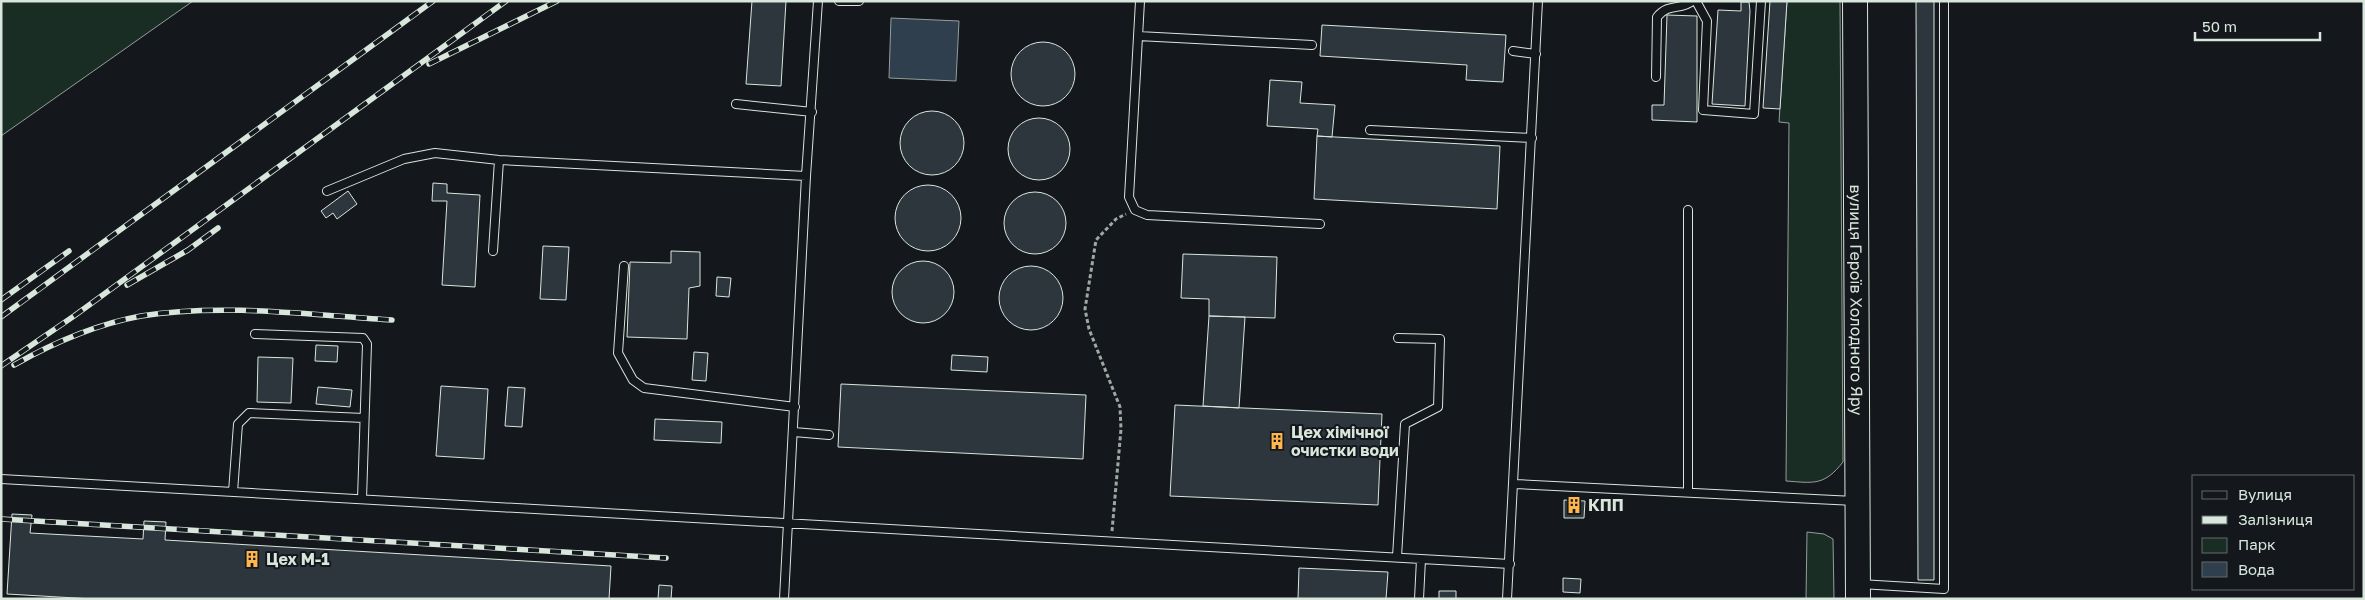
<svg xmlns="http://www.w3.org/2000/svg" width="2365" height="600" viewBox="0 0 2365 600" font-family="'Golos Text',sans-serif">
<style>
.green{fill:#1a2d24;stroke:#939e99}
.water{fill:#2f3f4d;stroke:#939e99}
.building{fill:#2c363c;stroke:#d8e6dc}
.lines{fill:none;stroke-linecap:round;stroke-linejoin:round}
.service-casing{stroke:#d8e6dc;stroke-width:10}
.primary-casing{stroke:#d8e6dc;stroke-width:26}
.path{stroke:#9da8a2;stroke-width:3;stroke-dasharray:4 2.5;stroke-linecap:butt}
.service{stroke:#14181c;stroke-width:8}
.primary{stroke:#14181c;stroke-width:24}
.rail-casing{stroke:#d8e6dc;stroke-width:5.5}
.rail{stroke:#14181c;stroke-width:4;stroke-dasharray:11;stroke-linecap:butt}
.labels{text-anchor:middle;stroke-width:4;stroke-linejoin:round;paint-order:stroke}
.street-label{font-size:16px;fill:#d8e6dc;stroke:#14181c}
.poi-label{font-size:16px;font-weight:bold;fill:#d8e6dc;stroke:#14181c;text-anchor:start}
</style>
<rect width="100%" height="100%" fill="#14181c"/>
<!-- green -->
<path class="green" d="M1,1H193L1,136Z
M1787,1H1840L1843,462C1824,486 1814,483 1786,481L1789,123L1779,122Z
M1807,532L1824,534L1833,539L1834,599H1806Z"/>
<!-- water -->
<path class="water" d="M891,18L959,21L956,81L889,78Z"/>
<!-- building -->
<path class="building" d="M752,1H786L781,86L746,84Z
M1770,1H1787L1780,109L1763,108Z
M1916,1H1934V580H1918Z
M1741,2H1749L1750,11L1745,106L1712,104L1718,10L1741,11Z
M1667,15L1697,16V122L1652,120V105H1664Z
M1322,25L1506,35L1503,82L1466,80L1467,65L1320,56Z
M1011 74a32 32 0 1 1 64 0a32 32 0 1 1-64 0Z
M1270,80L1302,82L1300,103L1335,105L1332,137L1317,136L1318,129L1267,126Z
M900 143a32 32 0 1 1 64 0a32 32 0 1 1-64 0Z
M1008 149a31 31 0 1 1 62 0a31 31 0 1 1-62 0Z
M1317,136L1500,146L1497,209L1314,199Z
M433,183L447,184V193L480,195L475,287L442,285L447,201H432Z
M895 218a33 33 0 1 1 66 0a33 33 0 1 1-66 0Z
M348,191L357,204L337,219L333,213L326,218L321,211Z
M1004 223a31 31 0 1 1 62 0a31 31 0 1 1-62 0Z
M543,246L569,247L566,300L540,299Z
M671,251L700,252V286L689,288L687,339L627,337L630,262L671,263Z
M1183,254L1277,257L1275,318L1209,316V299L1181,298Z
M892 292a31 31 0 1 1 62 0a31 31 0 1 1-62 0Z
M999 298a32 32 0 1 1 64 0a32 32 0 1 1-64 0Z
M717,277L731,278L729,297L716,296Z
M1209,316L1245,317L1239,408L1203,406Z
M316,345L338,346L337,362L315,361Z
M694,352L708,353L706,381L692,380Z
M952,355L988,357L987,372L951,370Z
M258,357L293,358L291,403L257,402Z
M841,384L1086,395L1083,459L838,447Z
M441,386L488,389L484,459L436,456Z
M318,387L352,390L350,407L316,404Z
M508,387L525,388L522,427L505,426Z
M1175,405L1382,414L1378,505L1170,496Z
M655,419L722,422L721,443L654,440Z
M1564,500L1585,501L1584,518H1564Z
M12,514L32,515L30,533L143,539L144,521L166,522L165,540L611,566L609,599H93L7,594Z
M1299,568L1388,572L1386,599H1298Z
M1563,578L1581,579L1580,593L1563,592Z
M659,585L672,586L671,599H658Z
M1439,591H1456V599H1439Z"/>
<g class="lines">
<!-- service casing -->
<g class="service-casing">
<path id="service" d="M839,1H859
M1140,1L1129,197L1135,210L1147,215L1320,224
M1696,1L1707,21L1703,110L1754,114L1761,1
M1138,36L1312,45
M1513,51L1536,54
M1656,77L1657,17C1669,2 1681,11 1692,1
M736,104L812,112
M1370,130L1532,138
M327,191L404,159L435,153L499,160L806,176
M493,251L499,160
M624,266L618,353L633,380L644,388L795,407
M255,334L363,338L367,344L362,499
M794,432L829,435
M1,479L1510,564
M1515,484L1855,501
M1688,491V210
M233,492L238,424L249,413L364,418
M1397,557L1405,424L1438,407L1440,339L1398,338
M1860,584L1944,589V1
M784,599L806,176L818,1
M1419,599L1421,559
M1507,599L1538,1"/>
</g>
<!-- primary casing -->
<g class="primary-casing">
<g id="primary">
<path id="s1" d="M1855,1L1858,599"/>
</g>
</g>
<!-- path -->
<path class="path" d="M1112,531L1121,429L1120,407L1089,329L1085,309L1096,240L1116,219L1126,214"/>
<!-- service -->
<use href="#service" class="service"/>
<!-- primary -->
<use href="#primary" class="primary"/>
<!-- rail casing -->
<g class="rail-casing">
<path id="rail" d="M429,64L557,1
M127,285L188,250L218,228
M1,300L69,251
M1,317L433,1
M14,365C53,343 97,324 141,316C220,303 313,315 392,320
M1,366L74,316L506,1
M1,519L666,558"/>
</g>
<!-- rail -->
<use href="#rail" class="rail"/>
</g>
<!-- icons -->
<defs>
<g id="building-bare" transform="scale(1.35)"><path d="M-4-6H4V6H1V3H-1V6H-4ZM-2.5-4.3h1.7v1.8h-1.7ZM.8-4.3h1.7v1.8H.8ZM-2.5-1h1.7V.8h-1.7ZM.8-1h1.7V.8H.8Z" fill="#ffb74d" stroke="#14181c" stroke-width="2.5" paint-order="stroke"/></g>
</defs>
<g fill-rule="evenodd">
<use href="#building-bare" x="1277" y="441"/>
<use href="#building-bare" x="1574" y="505"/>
<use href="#building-bare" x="252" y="559"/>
</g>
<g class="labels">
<!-- street labels -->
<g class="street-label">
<text dy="6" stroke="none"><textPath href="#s1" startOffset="299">вулиця Героїв Холодного Яру</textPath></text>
</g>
<!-- poi labels -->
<g class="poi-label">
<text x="1291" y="438">Цех хімічної<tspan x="1291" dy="18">очистки води</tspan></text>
<text x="1588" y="511">КПП</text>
<text x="266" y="565">Цех М-1</text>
</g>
</g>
<!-- border -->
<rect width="2365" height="600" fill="none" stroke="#d8e6dc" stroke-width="5"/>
<!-- legend -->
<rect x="2192" y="475" width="162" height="115" fill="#14181c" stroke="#626a69"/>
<rect x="2202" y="491" width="25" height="8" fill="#14181c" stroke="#626a69"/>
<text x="2238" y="500" font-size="15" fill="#d8e6dc">Вулиця</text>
<rect x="2202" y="516" width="25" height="8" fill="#d8e6dc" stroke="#626a69"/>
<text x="2238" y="525" font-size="15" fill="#d8e6dc">Залізниця</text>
<rect x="2202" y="538" width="25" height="15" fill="#1a2d24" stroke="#626a69"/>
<text x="2238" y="550" font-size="15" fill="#d8e6dc">Парк</text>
<rect x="2202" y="562" width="25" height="15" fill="#2f3f4d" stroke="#626a69"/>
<text x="2238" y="575" font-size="15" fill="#d8e6dc">Вода</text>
<!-- scale -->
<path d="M2195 32v8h125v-8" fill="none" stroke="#d8e6dc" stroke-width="2.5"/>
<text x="2202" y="32" font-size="15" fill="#d8e6dc" stroke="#14181c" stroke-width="4" paint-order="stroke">50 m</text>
</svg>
